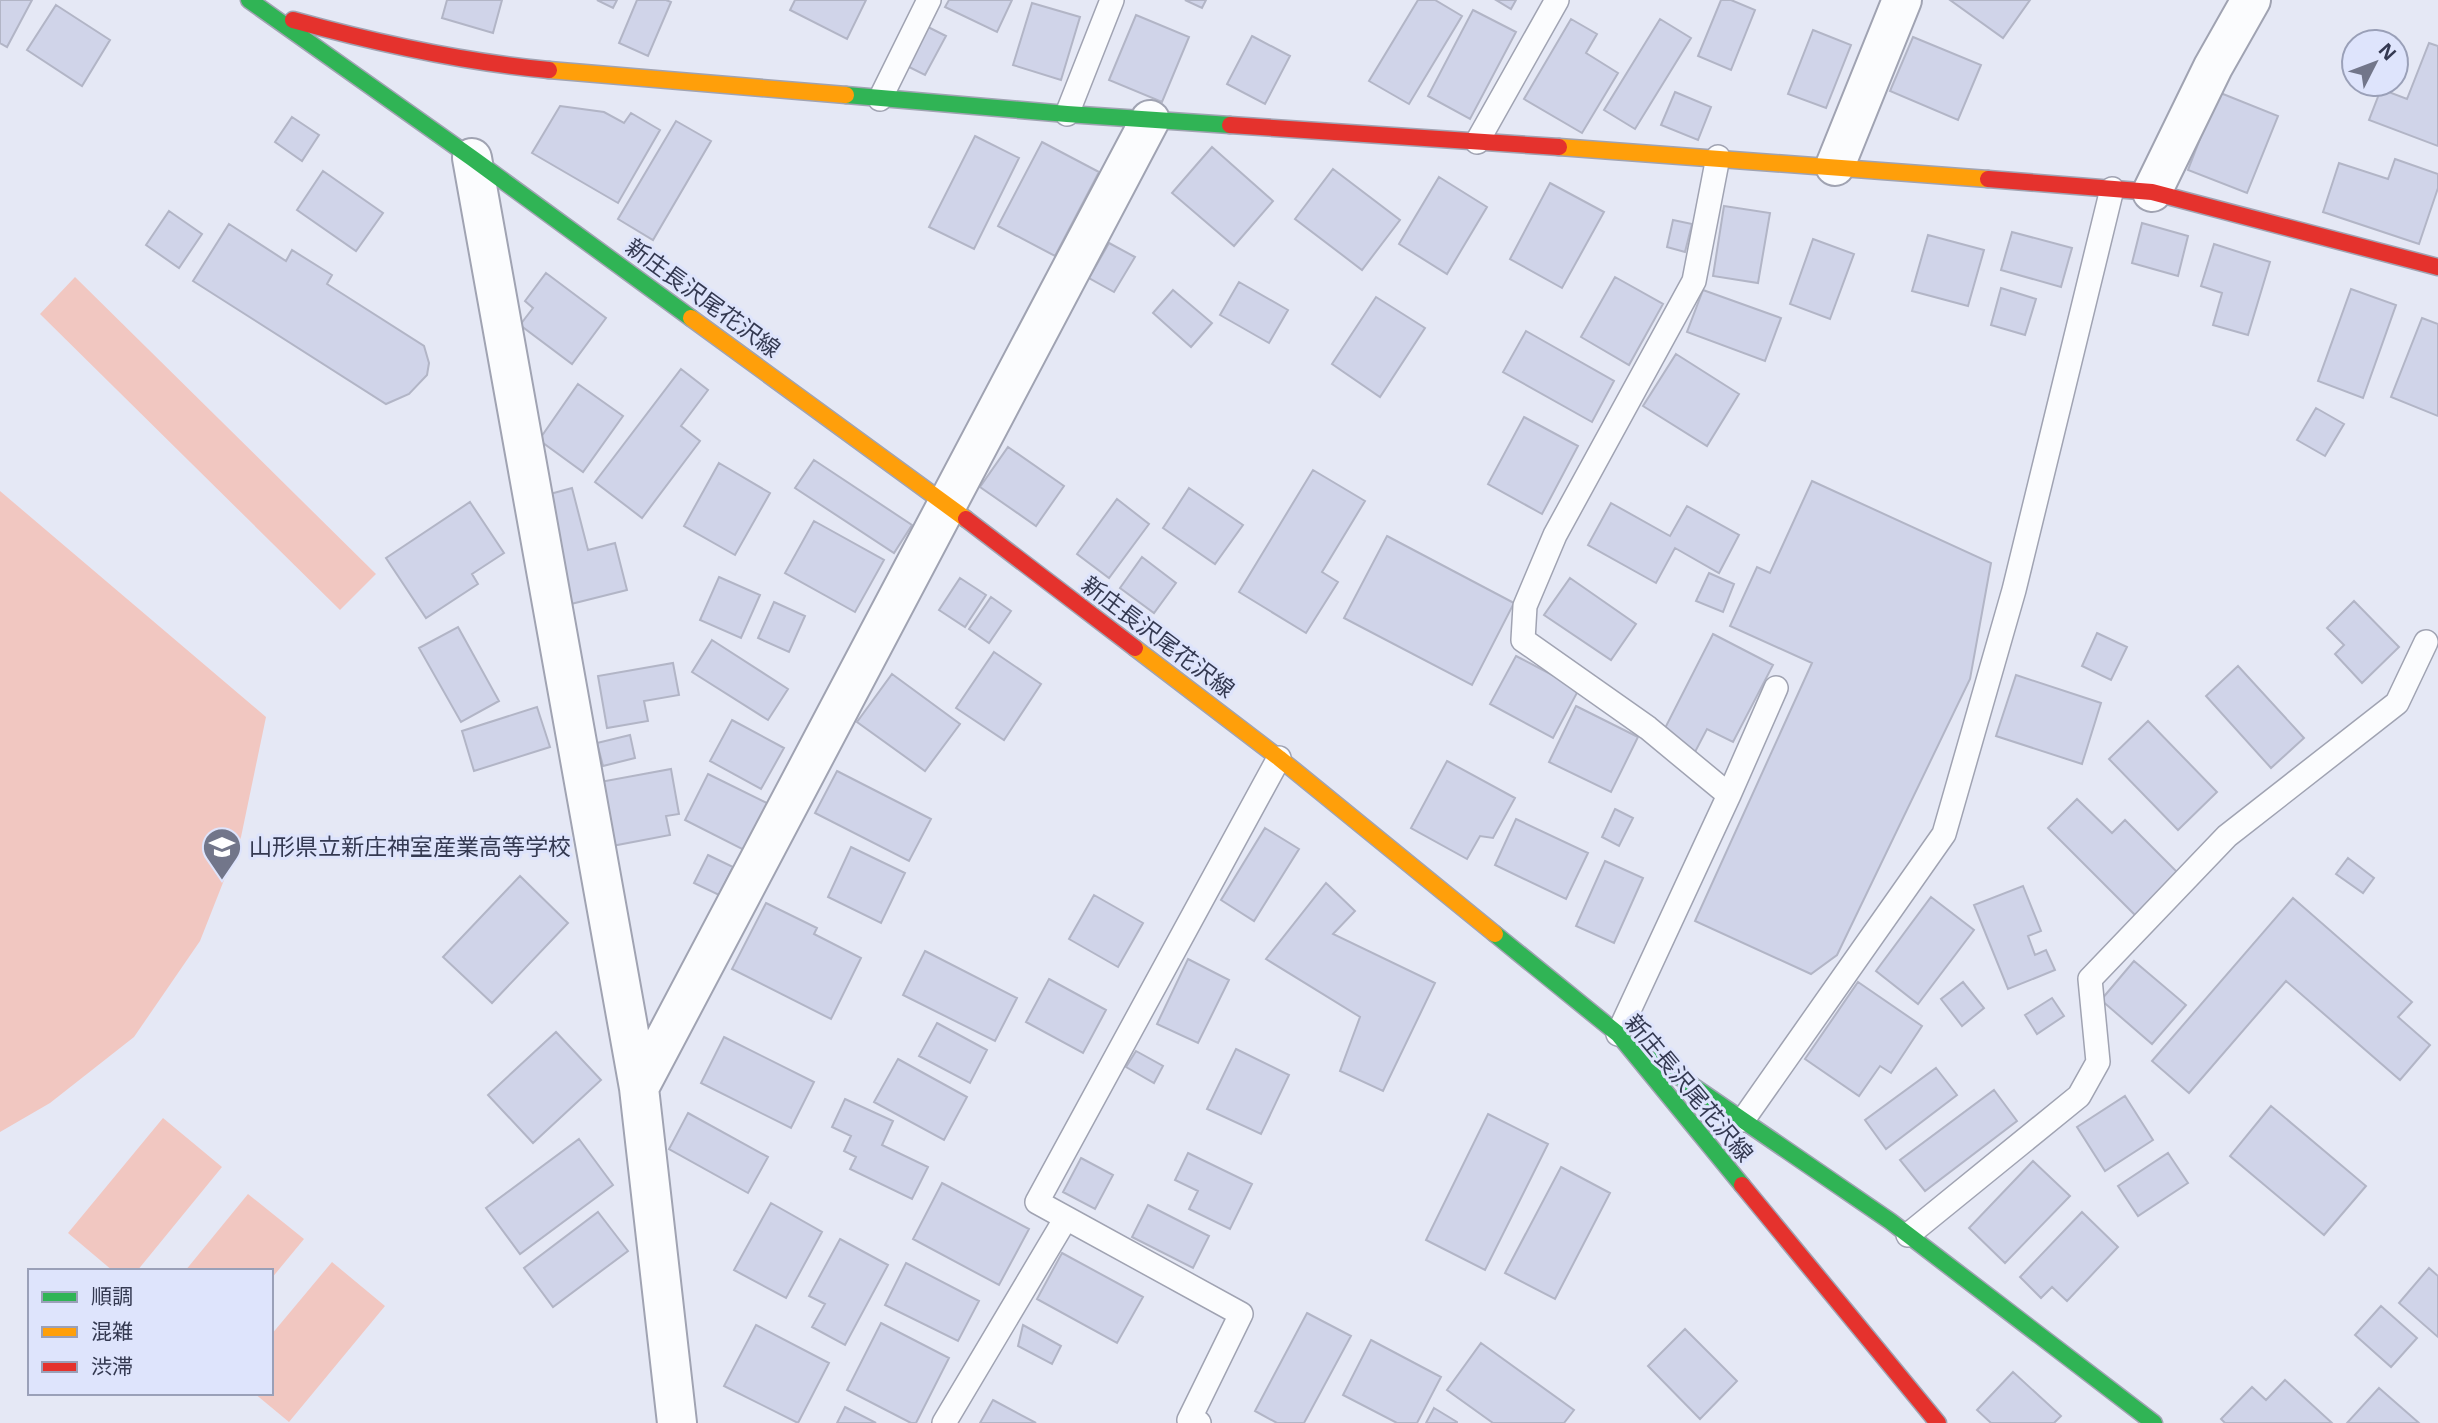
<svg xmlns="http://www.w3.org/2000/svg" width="2438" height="1423" viewBox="0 0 2438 1423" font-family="'Noto Sans','Noto Sans JP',sans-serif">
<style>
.green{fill:#f1c7c1}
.building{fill:#d0d4e9;stroke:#b2b5c6;stroke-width:2}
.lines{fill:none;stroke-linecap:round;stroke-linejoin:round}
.lane-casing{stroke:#a0a3b2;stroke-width:26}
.street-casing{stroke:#a0a3b2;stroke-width:42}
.fast-casing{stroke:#a0a3b2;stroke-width:19}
.slow-casing{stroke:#a0a3b2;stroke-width:19}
.jam-casing{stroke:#a0a3b2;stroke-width:19}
.lane{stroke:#fbfcfe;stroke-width:23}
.street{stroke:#fbfcfe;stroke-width:38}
.fast{stroke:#30b455;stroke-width:16}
.slow{stroke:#ff9f0a;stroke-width:16}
.jam{stroke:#e5322d;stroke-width:16}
.labels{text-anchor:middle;stroke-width:6;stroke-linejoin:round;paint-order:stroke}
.street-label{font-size:23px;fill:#343951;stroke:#dee4fc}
.poi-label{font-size:23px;fill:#343951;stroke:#dee4fc;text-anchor:start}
</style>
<rect width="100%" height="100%" fill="#e5e8f5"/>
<!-- green -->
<path class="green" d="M75,277L376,574L340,610L40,314Z
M0,491L266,717L241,837L200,941L134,1037L50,1103L0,1132Z
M163,1118L222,1167L137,1271H113L68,1233Z
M248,1194L304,1239L271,1279V1271H185Z
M332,1262L385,1306L289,1422L254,1393H271V1335Z"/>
<!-- building -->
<path class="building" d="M0,0H32L7,47L0,43Z
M447,0H502L493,33L442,18Z
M597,0H617L613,8Z
M637,0H666L671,2L648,56L619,43Z
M795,0H866L847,39L790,10Z
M949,0H1012L997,32L945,7Z
M1185,0H1206L1202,8Z
M1418,0H1435L1462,16L1409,104L1369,81Z
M1496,0H1516L1511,9Z
M1721,0H1731L1755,10L1731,70L1698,56Z
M1950,0H2030L2003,38Z
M1032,3L1080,17L1061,80L1013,65Z
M56,5L110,40L82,86L27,50Z
M1473,10L1516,32L1470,119L1428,96Z
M1136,15L1189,37L1162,102L1109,80Z
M1571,19L1597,34L1586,53L1618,73L1582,133L1524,99Z
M1660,19L1691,38L1635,129L1604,110Z
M926,26L946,36L925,75L905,65Z
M1813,30L1851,45L1826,108L1788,94Z
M1252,36L1290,56L1265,104L1227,84Z
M1913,37L1981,65L1958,120L1890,91Z
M2429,43L2438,46V146L2369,120L2381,89L2407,99Z
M1675,92L1711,107L1698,140L1661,125Z
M2218,92L2278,116L2247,193L2188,170Z
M560,106L604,112L624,123L631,113L660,130L618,203L532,153Z
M292,117L319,135L302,161L275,142Z
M676,121L711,141L653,240L618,219Z
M975,136L1019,158L974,249L929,227Z
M1042,142L1099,172L1055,256L998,226Z
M1212,147L1273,201L1234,246L1172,193Z
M2395,159L2438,174V188L2419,244L2323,212L2339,163L2388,179Z
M1333,169L1400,220L1362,270L1295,219Z
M323,171L383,213L356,251L297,210Z
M1439,177L1487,207L1447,274L1399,244Z
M1550,183L1604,212L1562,288L1510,259Z
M1724,206L1770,213L1758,283L1713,276Z
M169,211L202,234L179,268L146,245Z
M1673,220L1692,224L1685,252L1667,247Z
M2142,223L2188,236L2178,276L2132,263Z
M229,224L286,261L292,250L332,275L327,284L424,346L429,363L427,375L409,394L386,404L193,281Z
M2012,232L2072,248L2061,287L2001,270Z
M1928,235L1984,250L1968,306L1912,291Z
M1813,239L1854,254L1830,319L1790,304Z
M1109,243L1135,257L1114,292L1089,278Z
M2214,244L2270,262L2248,335L2213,325L2222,293L2201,286Z
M546,273L606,318L572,364L520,325L533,308L525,301Z
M1615,277L1663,304L1629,365L1581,337Z
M1239,282L1288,310L1269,343L1220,315Z
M2001,288L2036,299L2025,335L1991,325Z
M2351,289L2396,305L2363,398L2318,381Z
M1173,290L1212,323L1191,347L1153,313Z
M1703,290L1781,318L1765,361L1687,332Z
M1376,297L1425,328L1380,397L1332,364Z
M2422,318L2438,324V416L2391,397Z
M1526,331L1614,381L1592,422L1503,372Z
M1676,354L1739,394L1707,446L1643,406Z
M681,369L708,390L681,426L700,441L642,518L595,482Z
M578,384L623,416L583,472L539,440Z
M2316,408L2344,424L2325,456L2297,440Z
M1524,417L1578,446L1542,514L1488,484Z
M1008,447L1064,486L1036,526L980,487Z
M814,460L912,525L894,553L795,488Z
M719,463L770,493L735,555L684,526Z
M1313,470L1365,501L1322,572L1338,582L1306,633L1239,592Z
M1812,481L1991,563L1970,679L1837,955L1811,974L1695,921L1812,663L1730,626L1757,567L1770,573Z
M572,488L588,550L615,543L627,590L567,605L539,497Z
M1189,488L1243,525L1215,564L1163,528Z
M1117,499L1149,524L1109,578L1077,554Z
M470,502L504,553L472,574L478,584L426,618L386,558Z
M1611,503L1670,536L1687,506L1739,535L1719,573L1675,548L1656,583L1588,545Z
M814,521L884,560L855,612L785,573Z
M1387,536L1514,603L1472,685L1344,618Z
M1142,557L1176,583L1154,613L1120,588Z
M1709,573L1734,584L1723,612L1696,601Z
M719,577L760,595L741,638L700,620Z
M960,578L986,595L965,627L939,610Z
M1570,578L1636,624L1611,660L1544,615Z
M991,597L1011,611L989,643L969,629Z
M2354,601L2399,647L2362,683L2335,654L2344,645L2327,628Z
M774,602L805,616L789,652L758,638Z
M458,627L499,701L461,722L419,648Z
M2097,633L2127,647L2111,680L2082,666Z
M1713,634L1773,665L1733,742L1707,729L1695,752L1662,734Z
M712,640L788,689L768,720L692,672Z
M994,652L1041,684L1004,740L956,708Z
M1516,656L1579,689L1553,738L1490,704Z
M673,663L679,695L644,701L648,721L607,728L598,676Z
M2238,666L2304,738L2271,768L2206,696Z
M892,674L960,724L925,771L857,722Z
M2016,675L2101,703L2082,764L1996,736Z
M1576,706L1638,737L1611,792L1549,762Z
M537,707L550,747L474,771L462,731Z
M732,720L784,748L761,789L710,761Z
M2148,721L2217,792L2178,830L2109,759Z
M630,735L635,758L603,766L597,743Z
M1447,761L1515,798L1493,838L1480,836L1467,859L1411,828Z
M671,769L679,814L666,816L670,835L612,846L600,782Z
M837,771L931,819L909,861L815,813Z
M708,774L771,805L748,852L685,820Z
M2077,799L2112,833L2125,820L2178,873L2136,916L2048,828Z
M1615,809L1633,818L1619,846L1602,837Z
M1516,819L1588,853L1566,899L1495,865Z
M1265,828L1299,849L1254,921L1221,900Z
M851,847L905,873L881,923L828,897Z
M708,855L733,867L719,895L694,883Z
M2348,858L2374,878L2363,893L2336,874Z
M1605,861L1643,878L1614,943L1576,926Z
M520,876L568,923L492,1003L443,957Z
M1326,883L1355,911L1333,934L1435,983L1383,1091L1340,1071L1360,1017L1266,959Z
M2023,886L2041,931L2028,936L2035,955L2046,950L2055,970L2008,989L1974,905Z
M1094,895L1143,923L1118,967L1069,939Z
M1931,897L1974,930L1918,1004L1876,971Z
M2293,898L2412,1002L2398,1017L2430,1045L2400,1080L2286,981L2189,1093L2152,1061Z
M766,903L817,928L814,934L861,958L831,1019L732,969Z
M925,951L1017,998L995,1041L903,995Z
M1188,959L1229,980L1198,1043L1157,1024Z
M2134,961L2186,1005L2152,1044L2101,1000Z
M1049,979L1106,1010L1083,1053L1026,1022Z
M1858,982L1922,1026L1891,1073L1880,1066L1859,1096L1805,1059Z
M1963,982L1984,1008L1962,1026L1941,999Z
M2052,998L2064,1016L2037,1034L2025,1015Z
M937,1023L987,1050L970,1083L919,1056Z
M556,1032L601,1080L533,1143L488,1095Z
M724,1037L814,1082L791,1128L701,1083Z
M1236,1049L1289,1075L1261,1134L1207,1109Z
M1136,1051L1163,1066L1154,1083L1126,1067Z
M898,1059L967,1097L944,1140L874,1102Z
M1936,1068L1957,1095L1886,1149L1865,1120Z
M1994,1090L2017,1121L1925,1191L1900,1160Z
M2125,1096L2153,1140L2105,1171L2077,1127Z
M845,1099L893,1121L882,1145L928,1167L912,1199L850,1169L856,1157L844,1151L851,1136L832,1127Z
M2271,1106L2366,1186L2324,1235L2230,1156Z
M688,1113L768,1157L748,1193L669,1149Z
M1488,1114L1548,1144L1485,1270L1426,1240Z
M579,1139L613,1185L520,1254L486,1208Z
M1188,1153L1252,1184L1230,1229L1189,1209L1198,1191L1175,1180Z
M2168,1153L2188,1183L2138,1216L2118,1186Z
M1081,1158L1113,1175L1095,1209L1063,1192Z
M2033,1161L2070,1196L2005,1263L1969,1228Z
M1561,1167L1610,1193L1555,1299L1505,1273Z
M942,1183L1029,1229L999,1285L913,1239Z
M771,1203L822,1232L786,1298L734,1270Z
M1148,1205L1209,1236L1193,1268L1132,1237Z
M598,1212L628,1251L553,1307L524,1268Z
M2082,1212L2118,1247L2067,1301L2052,1287L2041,1298L2020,1277Z
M840,1239L888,1265L845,1345L812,1327L825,1304L809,1296Z
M1062,1253L1143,1297L1117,1343L1037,1299Z
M906,1263L979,1301L958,1341L885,1305Z
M2429,1268L2438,1276V1337L2399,1303Z
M2381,1306L2417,1338L2391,1367L2355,1335Z
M1307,1313L1351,1336L1304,1423H1277L1255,1411Z
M881,1323L949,1358L916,1423H911L847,1390Z
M756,1325L829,1363L798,1423L724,1386Z
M1023,1325L1061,1346L1052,1364L1018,1346Z
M1685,1329L1737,1381L1700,1419L1648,1366Z
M1371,1340L1441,1377L1417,1423H1397L1343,1395Z
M1481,1343L1574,1410L1564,1423H1493L1447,1390Z
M2013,1372L2061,1416L2054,1423H1991L1977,1410Z
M2285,1380L2332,1423H2225L2221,1419L2252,1387L2266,1400Z
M2379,1388L2419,1423H2347Z
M993,1400L1036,1423H980Z
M845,1407L876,1423H837Z
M1434,1408L1457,1422V1423H1426Z"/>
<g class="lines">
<!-- lane casing -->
<g class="lane-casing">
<path id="lane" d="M880,99L929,0
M1067,114L1112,0
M1477,142L1557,0
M1718,157L1694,281L1555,535L1525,606L1523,640L1648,728L1729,795
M1618,1034L1729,795L1776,688
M1743,1120L1944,834L2014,590L2112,189
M1908,1235L2079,1096L2098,1062L2090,979L2227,836L2397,703L2426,642
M944,1423L1066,1218
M1199,1423L1189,1420L1241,1314L1037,1202L1279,758"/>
</g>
<!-- street casing -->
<g class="street-casing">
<path id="street" d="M472,158L639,1088L677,1423
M1835,166L1902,0
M2152,192L2213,67L2251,0
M639,1088L1150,120"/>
</g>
<!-- fast casing -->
<g class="fast-casing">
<path id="fast" d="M249,0L472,158L691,318
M846,95L1067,114L1230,125
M1495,934L1618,1034L1742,1185
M1655,1060L1890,1221L2154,1423"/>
</g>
<!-- slow casing -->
<g class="slow-casing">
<path id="slow" d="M549,70L846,95
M1559,147L1988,179
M691,318L966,519
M1135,648L1279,758L1495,934"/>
</g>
<!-- jam casing -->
<g class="jam-casing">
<path id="jam" d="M293,20C376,43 463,62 549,70
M1230,125L1559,147
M1988,179L2152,192L2438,267
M966,519L1135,648
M1742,1185L1938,1423"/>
</g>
<!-- lane -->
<use href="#lane" class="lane"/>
<!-- street -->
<use href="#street" class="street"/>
<!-- fast -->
<use href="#fast" class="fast"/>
<!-- slow -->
<use href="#slow" class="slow"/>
<!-- jam -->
<use href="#jam" class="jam"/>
</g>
<!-- icons -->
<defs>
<g id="school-pin" transform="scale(2.0125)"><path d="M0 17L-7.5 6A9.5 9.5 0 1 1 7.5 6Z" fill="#72768a" stroke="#dee4fc"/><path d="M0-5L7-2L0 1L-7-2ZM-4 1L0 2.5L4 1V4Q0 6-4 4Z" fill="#fff"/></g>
</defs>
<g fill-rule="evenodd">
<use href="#school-pin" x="222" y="847"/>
</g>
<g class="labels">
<!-- street labels -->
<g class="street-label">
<text transform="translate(703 298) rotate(36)" y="8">新庄長沢尾花沢線</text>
<text transform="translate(1158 637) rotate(37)" y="8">新庄長沢尾花沢線</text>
<text transform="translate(1689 1088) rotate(50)" y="8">新庄長沢尾花沢線</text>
</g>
<!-- poi labels -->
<g class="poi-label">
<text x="249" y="855">山形県立新庄神室産業高等学校</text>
</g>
</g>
<!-- legend -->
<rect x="28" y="1269" width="245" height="126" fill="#dee4fc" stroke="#9aa0b8" stroke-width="2"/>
<rect x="42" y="1292" width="35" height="10" fill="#30b455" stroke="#9aa0b8" stroke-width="2"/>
<text x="91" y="1304" font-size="21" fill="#343951">順調</text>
<rect x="42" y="1327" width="35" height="10" fill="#ff9f0a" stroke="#9aa0b8" stroke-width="2"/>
<text x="91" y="1339" font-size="21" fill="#343951">混雑</text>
<rect x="42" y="1362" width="35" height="10" fill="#e5322d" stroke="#9aa0b8" stroke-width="2"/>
<text x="91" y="1374" font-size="21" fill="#343951">渋滞</text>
<!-- north arrow -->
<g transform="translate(2375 63) rotate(48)"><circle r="33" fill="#dee4fc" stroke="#9aa0b8" stroke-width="2"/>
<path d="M0-5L12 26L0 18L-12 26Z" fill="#72768a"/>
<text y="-10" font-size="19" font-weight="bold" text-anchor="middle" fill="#343951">N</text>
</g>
</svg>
